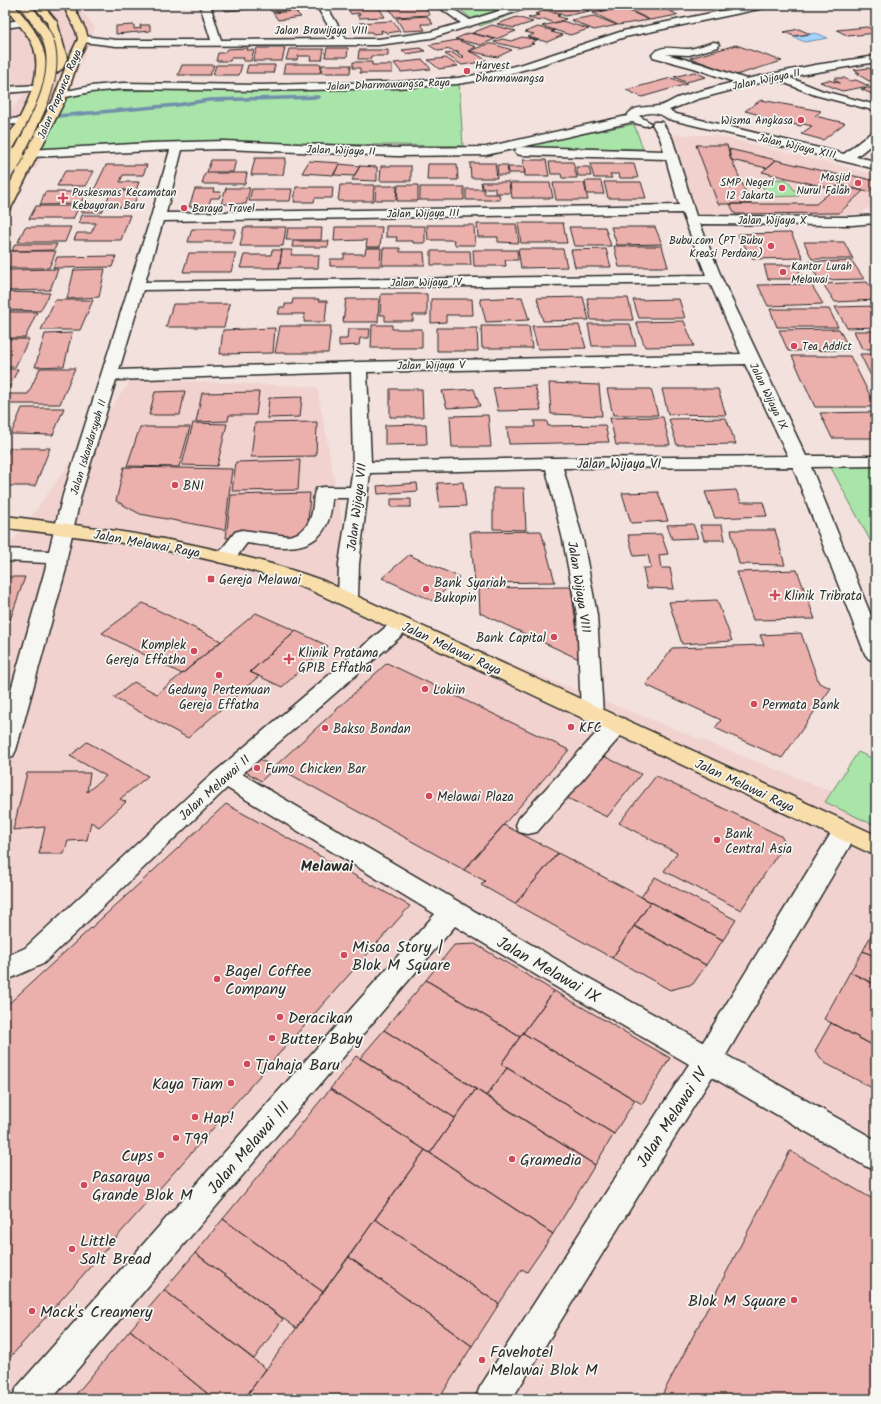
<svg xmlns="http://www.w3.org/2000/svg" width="881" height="1404" viewBox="0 0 881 1404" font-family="Kalam,sans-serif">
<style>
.built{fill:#f1d2ce}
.green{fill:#a9e4a9;stroke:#6a886a}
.water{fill:#a0d3fe;stroke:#7190aa}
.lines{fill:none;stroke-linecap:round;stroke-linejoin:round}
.stream{stroke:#7190aa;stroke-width:3.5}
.building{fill:#ebafac;stroke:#2b2b2b}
.minor-casing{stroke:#2b2b2b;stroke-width:3}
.major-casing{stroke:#2b2b2b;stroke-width:3}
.minor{fill:#f6f6f2;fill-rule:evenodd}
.major{fill:#f8deab;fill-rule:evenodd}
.major-bridge-far1-casing{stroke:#2b2b2b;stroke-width:12;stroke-linecap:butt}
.major-bridge-casing{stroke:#2b2b2b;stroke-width:16;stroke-linecap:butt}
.major-bridge-far1{stroke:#f8deab;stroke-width:10}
.major-bridge{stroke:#f8deab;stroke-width:14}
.poi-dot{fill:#d1495b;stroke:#f6f6f2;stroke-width:1.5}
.labels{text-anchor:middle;stroke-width:3.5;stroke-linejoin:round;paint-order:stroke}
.far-street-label{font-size:11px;fill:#2b2b2b;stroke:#f6f6f2}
.far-poi-label{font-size:11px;fill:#2b2b2b;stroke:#f6f6f2;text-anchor:start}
.street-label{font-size:13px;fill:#2b2b2b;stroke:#f6f6f2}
.poi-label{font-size:13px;fill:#2b2b2b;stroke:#f6f6f2;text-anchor:start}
.quarter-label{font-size:15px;font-weight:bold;fill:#2b2b2b;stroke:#f6f6f2}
.near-poi-label{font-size:16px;fill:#2b2b2b;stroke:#f6f6f2;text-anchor:start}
.near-street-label{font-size:16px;fill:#2b2b2b;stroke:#f6f6f2}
</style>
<rect width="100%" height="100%" fill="#f3e1dd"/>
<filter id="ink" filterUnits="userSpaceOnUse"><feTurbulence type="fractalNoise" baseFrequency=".025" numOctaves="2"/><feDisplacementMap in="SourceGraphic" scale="8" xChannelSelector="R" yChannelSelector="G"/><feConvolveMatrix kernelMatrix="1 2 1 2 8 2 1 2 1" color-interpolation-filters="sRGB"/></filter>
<g filter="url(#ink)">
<!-- built -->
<path class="built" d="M26,5H77L95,27L76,77L36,169L5,172V118L24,94H5V8Z
M670,135H714L876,175V201L861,214L781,216H698Z
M132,379L317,387L357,603L876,809V1399H5V540L13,541Z"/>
<!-- green -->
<path class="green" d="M455,5H538L480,26Z
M459,82L463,146L170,142L36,153L69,92L429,85Z
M634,124L643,149L517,147Z
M786,179L799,196L770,197L758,180Z
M830,466H876V551Z
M858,752L876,760V826L825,802Z"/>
<!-- water -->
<path class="water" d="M816,33L828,38L805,42L793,37Z"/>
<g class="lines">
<!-- stream -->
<path class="stream" d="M57,116L177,105L209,100L319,97"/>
</g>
<!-- building -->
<path class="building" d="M220,5H255L258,8L226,11Z
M265,5H292L297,9L272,12Z
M377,5L385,17L359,18L357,15H360L359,13L351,14L347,7Z
M387,5H423L430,15L395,17Z
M569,5H575L589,11L565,16L549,9Z
M578,5H610L616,8L592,12Z
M638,5H657L678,15L650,20L624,7Z
M661,5H688L694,7L673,11Z
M623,8L649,20L618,25L593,13Z
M546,10L560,15L557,16L566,19L554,23L544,19L539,21L528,18L539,15L535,14Z
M295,11L301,17L278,20L273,13Z
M427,16L433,24H421L425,30L404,31L396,18Z
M594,16L617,25L594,30L571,20Z
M517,17L533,22L514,28L497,24Z
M391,21L394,22L400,31L388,33L381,30L382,33L373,34L372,32H364L358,26H361L359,23Z
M562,21L589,29L570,35L542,26Z
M134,25V29L141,28L140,25H150V31L116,34V26Z
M492,25L516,31L496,39L472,33Z
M538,27L555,31L551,32L563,35L547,42L528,37L534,34L525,32Z
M867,27L876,31V33L848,36L837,30Z
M799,29L810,34L794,36L784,32Z
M469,33L495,39L481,45L455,39Z
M522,37L537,40L531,43L534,44L518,48L494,42L502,39L511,41Z
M457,40L476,47L468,51L478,55L487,61L462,65L445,54L453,53L460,58L464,57L456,52H459L458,51L454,52L451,49L438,51L429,45Z
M488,44H493L512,50L497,57L469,51Z
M736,45L782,61L736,75L690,58Z
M248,48L247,50H254L251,61H243L244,58H231L230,61H216L218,53H224L227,49Z
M257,48H285L282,61H253Z
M327,48H348L347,57H325Z
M420,48L425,51L407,54L402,50Z
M289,49H324L322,60H310L311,56H298L297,60H286Z
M359,50H388V56H371L370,59H358Z
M446,58L458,66L439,69L428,60Z
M423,60L431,69L401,72L394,63Z
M353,62H372V65H392V73H360V68H353Z
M285,64H321L320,73H283Z
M182,65H214L210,75H178Z
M216,65H242L239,75H213Z
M248,65H275L273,73H246Z
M322,65H351L350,73H321Z
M868,68L876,71V81H869L856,73H860L854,70Z
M694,72L706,77L686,82L674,77Z
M671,78L687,84L642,97L626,90Z
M835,78H844L850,81L856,80L869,86L842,91L820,82L828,80L840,83L834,80Z
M876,87V96L861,89Z
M761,100L821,111L815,116L845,123L823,140L801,134L812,126L803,124L801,126L757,117L760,115L745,111Z
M696,145H727L730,156L751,204H718Z
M729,149L776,160L767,168L731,160Z
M255,158H286L283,175H251Z
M211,160H236L233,172H207Z
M523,160H546L549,176H525Z
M776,160L848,177L834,189L762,172Z
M309,161L340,163L333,175L302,173Z
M549,162H573L577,178H562L561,174H551Z
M470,163H495L497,178H471Z
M339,164L360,166L354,176L334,175Z
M428,164H457L458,180H427Z
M590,164H634L638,178H620L619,174H610L612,178H594Z
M106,165H147L143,175H123L120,182H139L136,190H94Z
M497,165H507L508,175H498Z
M360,166L377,167V181L352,180Z
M381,166H411V181H380Z
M508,167H524L525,173H509Z
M576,167H589L591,176H578Z
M65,171H94L86,186H57Z
M205,173H247L245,184H202Z
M850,175L876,181V185L868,192L839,185Z
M585,181H601L604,194H587Z
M481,182H509L510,193H495V188H482Z
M604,182H641L646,198H608Z
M510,183H550L553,198H512Z
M553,183H584L588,200H556Z
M340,185H374L373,201H338Z
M398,185H418V201H397Z
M839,185L863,191L839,213L735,214L730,204H816Z
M376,186H397L396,200H375Z
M296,187H333L332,198H315L314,202H294Z
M420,187H464V200H420Z
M226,188H250L246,204H221Z
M195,189H214L213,192H221L219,198H211L208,207H189Z
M252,189H292L290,201H249Z
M466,189H484V194H499L500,200H466Z
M111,191H139L133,207H104Z
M45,192H85L81,204L40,205Z
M36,206H79L73,219H29Z
M82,207H104L102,212H80Z
M82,215H130L121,240H74L77,233H91L96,223H79Z
M518,223H563L567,243H521Z
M477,224H516L519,243L498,242V237H478Z
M427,225H474L475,245H455L454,240H428Z
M386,226H425V243H413V241H396L397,237H386Z
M25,227H71L65,242H18Z
M244,227H286L283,246H240Z
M335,227H382L380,247H366L367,240L334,241Z
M569,227H605L611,246H574Z
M611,227H655L662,244L617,245Z
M288,228H322L321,240H286Z
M192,229H236L232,242H188Z
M791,233L803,258L753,259L737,234Z
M293,241H329L328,247H292Z
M804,242H844L853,259H812Z
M15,244H57L54,250L12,251Z
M614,246H662L668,267H619Z
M366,248H381L380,266H330V259H344V254H365Z
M383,248H400V252H424L425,265H382Z
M518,249H563L567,267L521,268Z
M606,249L611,267H575L571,250Z
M272,250H282L279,268H240L244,255H271Z
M282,250H293L291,255H319L318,268H279Z
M473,250H517L518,260H505L506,266H474Z
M8,251H56L49,268H5V257Z
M431,251H470L471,265H431Z
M189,253H236L231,272H183Z
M116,256L112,267L53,268L57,257Z
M852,261L864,279L819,280L809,262Z
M764,265H796L803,279H768Z
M58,269L50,290L5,291V270Z
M105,269L99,297L67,299L74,270Z
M867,282L876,294V300L835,302L823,284Z
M811,284L823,304L768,306L758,285Z
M5,292L50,293L40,311L5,310Z
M381,294H427V315H413V321H385V315H380Z
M522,297L529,320L486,322L480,299Z
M583,297L589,320L543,321L537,298Z
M587,298H628L633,320H591Z
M293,299H319L318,301H327L325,322H304L305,314H278L280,307H285V304H292Z
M346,299H379L378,322H343Z
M431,299H472L473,315H446V322L431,323Z
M679,299L685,318H639L633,300Z
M55,300H93L80,330H41Z
M173,304H230L224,327H166Z
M876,306V327L847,328L835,307Z
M770,309H829L838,327H777Z
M5,312H37L25,338H5Z
M684,321L694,346L645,347L636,322Z
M588,324H630L636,346H592Z
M372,325H392V329H422V348H371Z
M579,325L586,348L538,349L532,326Z
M280,326H331L328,353H275Z
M481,326H529L532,348H482Z
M275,328L273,353L220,354L223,330Z
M437,328H477L478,351H437Z
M348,329H370L369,338H360L359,345L339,346V339H347Z
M839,329L850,350L788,351L779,330Z
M854,331H876V349H862Z
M72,333L64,366L35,367L45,334Z
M5,339H29L15,367H5Z
M860,354H876V376H871Z
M792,356H850L876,407H815Z
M40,368H75L60,404H6L10,394H28Z
M5,369H18L5,396Z
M549,383L599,385L602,416L551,414Z
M535,386L541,410L498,411L493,388Z
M390,389H422L423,417H390Z
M474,389L480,406L447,408L442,391Z
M607,389H651L658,415H613Z
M662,389H718L726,415L668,414Z
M185,391L180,415H149L155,392Z
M259,392L256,415H229L228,421L196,422L202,393Z
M302,397L300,417L267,418L269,398Z
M22,408H64L53,435L11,434Z
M876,412V438H832L820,413Z
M488,415L491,447H452L450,416Z
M663,417L670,445H616L610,418Z
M726,418L736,444L677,445L669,419Z
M534,421H547L548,426L605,425L609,442L509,444L507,427H535Z
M317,422L316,456L251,457L255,423Z
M193,423L227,424L217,466L182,465Z
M426,424L427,444L385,445V425Z
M140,427H190L179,467L127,466Z
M10,448H50L35,486H5V459Z
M300,460L298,490L232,491L236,462Z
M124,467L232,469L225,530L140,514L116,501Z
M463,482L466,506L440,507L437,483Z
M417,483L418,491L378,494L377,486Z
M493,488H524L526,530L493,529Z
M736,490L741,502H763L767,516L715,518L705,492Z
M658,492L668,521L631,523L622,493Z
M310,493L307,536L226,538L231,495Z
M391,499H411V507H391Z
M693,524L698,538L672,539L667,525Z
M700,525H722L725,540H704Z
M731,530H775L785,565L739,564Z
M541,531L555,582L475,583L470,532Z
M661,534L668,554L659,555L661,568H670L674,589L647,588L643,568H651L648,555L634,556L628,535Z
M409,555L459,577L433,601L382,578Z
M797,570L815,619L753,620L737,572Z
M5,577H25L5,634Z
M571,587L581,660L480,613L479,588Z
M717,600L732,641L682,644L669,602Z
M143,603L221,641L182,674L102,633Z
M256,613L296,631L250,672L259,676L188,738L114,698L134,682L157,694Z
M296,631L328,646L282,687L250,672Z
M801,633L819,683L831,688L782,758L715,728L721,720L646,685L672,648L764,645L760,635Z
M387,663L569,750L464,870L275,766Z
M87,742L148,776L120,799L126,802L99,827L91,822L87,840L68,841L64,854H39L45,827L13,830L27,773H90L87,792L106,776L70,756Z
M599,754L641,774L607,817L563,796Z
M253,755L275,768L261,781L239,768Z
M656,776L781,836L785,843L741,910L664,871L677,853L619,823Z
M226,804L410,906L5,1363V1007Z
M504,825L558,853L515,904L481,885L485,881L464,870Z
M558,853L651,902L612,958L515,904Z
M655,877L736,920L723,940L641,897Z
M651,902L723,940L706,965L634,926Z
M634,926L706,965L693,984L670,990L612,958Z
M875,927H876V957L863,951Z
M475,944L554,991L520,1037L426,980L454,945Z
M863,951L876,957V985L850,972Z
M850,972L876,985V1047L824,1019Z
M426,980L520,1037L501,1064L507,1068L486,1096L384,1030Z
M554,991L670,1058L642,1104L523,1033Z
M831,1023L876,1047V1090L825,1063L815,1051Z
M384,1030L476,1089L455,1118L360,1058Z
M523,1033L635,1100L614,1134L501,1064Z
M356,1056L455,1118L430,1153L330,1089Z
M507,1068L614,1134L595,1165L486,1096Z
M330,1089L425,1150L323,1292L223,1219Z
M476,1089L595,1165L553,1234L430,1153Z
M425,1150L553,1234L527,1272L522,1269L499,1304L375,1219Z
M790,1151L876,1201V1399H660Z
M223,1219L323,1292L296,1328L195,1253Z
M375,1219L499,1304L472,1346L349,1257Z
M195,1253L283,1319L254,1359L164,1290Z
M349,1257L472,1346L439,1399H244Z
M164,1290L266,1369L244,1399H214L130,1330Z
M130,1330L214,1399H72Z"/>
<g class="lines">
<!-- minor casing -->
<g class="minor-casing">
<path id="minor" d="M200,5H210L221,40L336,39L316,5H326L346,39H378L430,32L461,23L436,5H447L470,20L518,5H533L531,7L431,38L378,45L116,46L83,42L78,39L83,36L116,40H211Z
M750,5H769L764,8L625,37L534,67L489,79L457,84L396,88L259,91L123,89L91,92L61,98L55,95L57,93L91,86L123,83L259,85L396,82L457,78L488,73L526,63L623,31Z
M23,20L28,23L26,25L5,28V22Z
M714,42L718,43L719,45L718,47L689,55L666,54L702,64L746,79L815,65L876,56V62L788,77L823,91L876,105V111L815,95L775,79L698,99L669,110L676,114L844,154L872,132L876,131V141L856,157L876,161V169L668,119C660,112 649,111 639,116L651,123L649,125L645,126L632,122L486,155L397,156L224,149L182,150L166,213L679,205L666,159L521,155L517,154L515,151L517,148L521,147L664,151L660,138L652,124L654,122H662L672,138L696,216L852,217L876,215V223L852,225L700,224L722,279L806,456H876V466L811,467L876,628V661L869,659L865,654L793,467L563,468L583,540L597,615L603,714L600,720L592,722L584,720L581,714L577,615L563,540L546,469L370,473L359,564L358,599L355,604L348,605L341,604L338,599L339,564L349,498H332C330,554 290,550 247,543C238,554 234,566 218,562L215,558L235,532L242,530L288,536C306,533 312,521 313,504C314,498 313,493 317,488L323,487H350L353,468L351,372L116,380L81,495L67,557L66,569L16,750L13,756L5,758V711L47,563L5,561V549L49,551L63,495L151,217L170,150L33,157L29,156L27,153L29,150L151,143L224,141L397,148L486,147L627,116C633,105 647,108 658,106C665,106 673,99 680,97C698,91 716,87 734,82L694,68L653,57L652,55C661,43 676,50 689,49C697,48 706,44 714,42ZM682,213L706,275L145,282L163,221ZM710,283L741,354L359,362L119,370L143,290ZM745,364L788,456L553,458L371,462L367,372Z
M37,85L41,86L42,88L41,90L5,93V87Z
M24,118L28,119L30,121L28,123L5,125V119Z
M401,618L408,620L411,625L408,630L242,774L571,968L703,1042L836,825L845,823L854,825L857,832L854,839L726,1055L876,1140V1170L865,1166L712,1077L512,1399H475L480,1387L689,1064L551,984L455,926L52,1399H12L17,1387L435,914L227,788L43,964L5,981V957L25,948L210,776L394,620Z
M617,717L625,719L628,725L625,731L537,832L528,834L519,832L516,825L519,818L609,719Z"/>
</g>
<!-- major casing -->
<g class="major-casing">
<path id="major" d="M5,5H14C31,24 47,44 46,70L54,64L57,58L47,22L33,5H43L57,22L67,58L63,68L51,77L46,78C39,105 25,128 11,152L9,155L5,156C5,152 4,147 5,143C6,137 12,130 16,125C28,102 42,75 34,48C28,31 12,20 5,5Z
M63,5H73L86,31L88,39L79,58L65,100L12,206L10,209L5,210V193L53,100L69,58L78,39L76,31Z
M5,516C113,529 221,544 324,581L876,835V856L310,590C212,553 108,539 5,528Z"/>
</g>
<!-- minor -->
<use href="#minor" class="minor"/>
<!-- major -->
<use href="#major" class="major"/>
<!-- major-bridge-far1 casing -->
<g class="major-bridge-far1-casing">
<path id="major-bridge-far1" d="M17,156C33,124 63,75 47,38C42,26 32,16 25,5"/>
</g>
<!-- major-bridge casing -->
<g class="major-bridge-casing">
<path id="major-bridge" d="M12,165L17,155"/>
</g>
<!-- major-bridge-far1 -->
<use href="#major-bridge-far1" class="major-bridge-far1"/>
<!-- major-bridge -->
<use href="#major-bridge" class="major-bridge"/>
</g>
</g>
<!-- markers -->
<g class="poi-dot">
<circle cx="467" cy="71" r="4"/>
<circle cx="801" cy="120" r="4"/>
<circle cx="858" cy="183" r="4"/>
<circle cx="782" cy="188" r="4"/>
<path d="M61 192h4v4h4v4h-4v4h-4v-4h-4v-4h4z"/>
<circle cx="184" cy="208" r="4"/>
<circle cx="771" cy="246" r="4"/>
<circle cx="783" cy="272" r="4"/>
<circle cx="794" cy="346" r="4"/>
<circle cx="175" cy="485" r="4"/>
<rect x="207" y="575" width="8" height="8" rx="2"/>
<circle cx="426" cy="589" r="4"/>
<path d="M773 589h4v4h4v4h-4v4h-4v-4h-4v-4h4z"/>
<circle cx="554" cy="637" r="4"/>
<circle cx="194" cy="651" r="4"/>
<path d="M287 653h4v4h4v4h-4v4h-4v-4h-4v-4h4z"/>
<circle cx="219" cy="675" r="4"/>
<circle cx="425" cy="689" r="4"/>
<circle cx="754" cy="704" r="4"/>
<circle cx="571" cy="727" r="4"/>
<circle cx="325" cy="728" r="4"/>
<circle cx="257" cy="768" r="4"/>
<circle cx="429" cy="796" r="4"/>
<circle cx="717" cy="840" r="4"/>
<circle cx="344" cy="955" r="4"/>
<circle cx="217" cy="979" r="4"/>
<circle cx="280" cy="1017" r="4"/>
<circle cx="272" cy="1038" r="4"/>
<circle cx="247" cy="1064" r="4"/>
<circle cx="231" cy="1083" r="4"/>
<circle cx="195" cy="1117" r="4"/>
<circle cx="176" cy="1138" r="4"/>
<circle cx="161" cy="1155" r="4"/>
<circle cx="512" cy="1159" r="4"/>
<circle cx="84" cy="1185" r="4"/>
<circle cx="72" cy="1249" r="4"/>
<circle cx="794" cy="1300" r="4"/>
<circle cx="32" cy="1311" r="4"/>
<circle cx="482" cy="1360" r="4"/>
</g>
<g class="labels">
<!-- far-street labels -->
<g class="far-street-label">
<text x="321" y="34">Jalan Brawijaya VIII</text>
<text transform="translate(766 79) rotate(-12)" y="4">Jalan Wijaya II</text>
<text transform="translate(388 84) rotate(-2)" y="4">Jalan Dharmawangsa Raya</text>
<text transform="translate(59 94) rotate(-67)" y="4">Jalan Prapanca Raya</text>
<text transform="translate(797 146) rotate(13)" y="4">Jalan Wijaya XIII</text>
<text transform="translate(341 150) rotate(2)" y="4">Jalan Wijaya II</text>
<text transform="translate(423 213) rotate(-1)" y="4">Jalan Wijaya III</text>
<text x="772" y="224">Jalan Wijaya X</text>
<text transform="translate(426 282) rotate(-1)" y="4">Jalan Wijaya IV</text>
<text transform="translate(431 365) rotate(-1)" y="4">Jalan Wijaya V</text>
<text transform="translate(769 396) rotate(64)" y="4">Jalan Wijaya IX</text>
<text transform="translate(88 447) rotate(-73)" y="4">Jalan Iskandarsyah II</text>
</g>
<!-- far-poi labels -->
<g class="far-poi-label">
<text x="475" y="69">Harvest<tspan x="475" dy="13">Dharmawangsa</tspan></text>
<text x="793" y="124" text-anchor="end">Wisma Angkasa</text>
<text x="850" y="181" text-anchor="end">Masjid<tspan x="850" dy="13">Nurul Falah</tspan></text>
<text x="774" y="186" text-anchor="end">SMP Negeri<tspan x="774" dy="13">12 Jakarta</tspan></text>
<text x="72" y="196">Puskesmas Kecamatan<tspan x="72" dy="13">Kebayoran Baru</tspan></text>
<text x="192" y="212">Baraya Travel</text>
<text x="763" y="244" text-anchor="end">Bubu.com (PT Bubu<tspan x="763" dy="13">Kreasi Perdana)</tspan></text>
<text x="791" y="270">Kantor Lurah<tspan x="791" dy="13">Melawai</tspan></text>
<text x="802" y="350">Tea Addict</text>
</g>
<!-- street labels -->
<g class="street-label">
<text x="619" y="468">Jalan Wijaya VI</text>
<text transform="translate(356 507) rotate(-83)" y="5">Jalan Wijaya VII</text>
<text transform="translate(147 543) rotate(10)" y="5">Jalan Melawai Raya</text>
<text transform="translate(580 587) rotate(81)" y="5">Jalan Wijaya VIII</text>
<text transform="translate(452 648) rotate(25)" y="5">Jalan Melawai Raya</text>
<text transform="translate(745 785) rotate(25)" y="5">Jalan Melawai Raya</text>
<text transform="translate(214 787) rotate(-42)" y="5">Jalan Melawai II</text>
</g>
<!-- poi labels -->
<g class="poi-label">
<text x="183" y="490">BNI</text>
<text x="219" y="584">Gereja Melawai</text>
<text x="434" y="587">Bank Syariah<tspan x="434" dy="15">Bukopin</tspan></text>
<text x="784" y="600">Klinik Tribrata</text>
<text x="546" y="642" text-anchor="end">Bank Capital</text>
<text x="186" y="649" text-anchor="end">Komplek<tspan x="186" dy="15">Gereja Effatha</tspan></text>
<text x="298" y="657">Klinik Pratama<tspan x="298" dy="15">GPIB Effatha</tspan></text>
<text x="219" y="694" text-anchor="middle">Gedung Pertemuan<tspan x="219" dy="15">Gereja Effatha</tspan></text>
<text x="433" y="694">Lokiin</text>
<text x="762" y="709">Permata Bank</text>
<text x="579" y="732">KFC</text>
<text x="333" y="733">Bakso Bondan</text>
<text x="265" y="773">Fumo Chicken Bar</text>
<text x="437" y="801">Melawai Plaza</text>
<text x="725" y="838">Bank<tspan x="725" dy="15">Central Asia</tspan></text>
</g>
<!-- quarter labels -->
<g class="quarter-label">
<text x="327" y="871">Melawai</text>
</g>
<!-- near-poi labels -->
<g class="near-poi-label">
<text x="352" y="952">Misoa Story |<tspan x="352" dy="18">Blok M Square</tspan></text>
<text x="225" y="976">Bagel Coffee<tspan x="225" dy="18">Company</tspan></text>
<text x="288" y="1023">Deracikan</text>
<text x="280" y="1044">Butter Baby</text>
<text x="255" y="1070">Tjahaja Baru</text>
<text x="223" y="1089" text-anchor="end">Kaya Tiam</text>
<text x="203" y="1123">Hap!</text>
<text x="184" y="1144">T99</text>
<text x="153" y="1161" text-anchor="end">Cups</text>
<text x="520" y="1165">Gramedia</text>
<text x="92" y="1182">Pasaraya<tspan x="92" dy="18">Grande Blok M</tspan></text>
<text x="80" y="1246">Little<tspan x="80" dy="18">Salt Bread</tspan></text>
<text x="786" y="1306" text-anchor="end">Blok M Square</text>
<text x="40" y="1317">Mack's Creamery</text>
<text x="490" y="1357">Favehotel<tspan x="490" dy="18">Melawai Blok M</tspan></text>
</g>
<!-- near-street labels -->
<g class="near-street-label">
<text transform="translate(549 969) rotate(30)" y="6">Jalan Melawai IX</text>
<text transform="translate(671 1117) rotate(-57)" y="6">Jalan Melawai IV</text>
<text transform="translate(248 1147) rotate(-49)" y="6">Jalan Melawai III</text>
</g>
</g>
<!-- margin -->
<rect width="881" height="1404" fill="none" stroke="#f6f6f2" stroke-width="20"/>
<rect x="10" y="10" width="861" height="1384" fill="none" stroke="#2b2b2b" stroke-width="1.5" filter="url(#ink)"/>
</svg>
